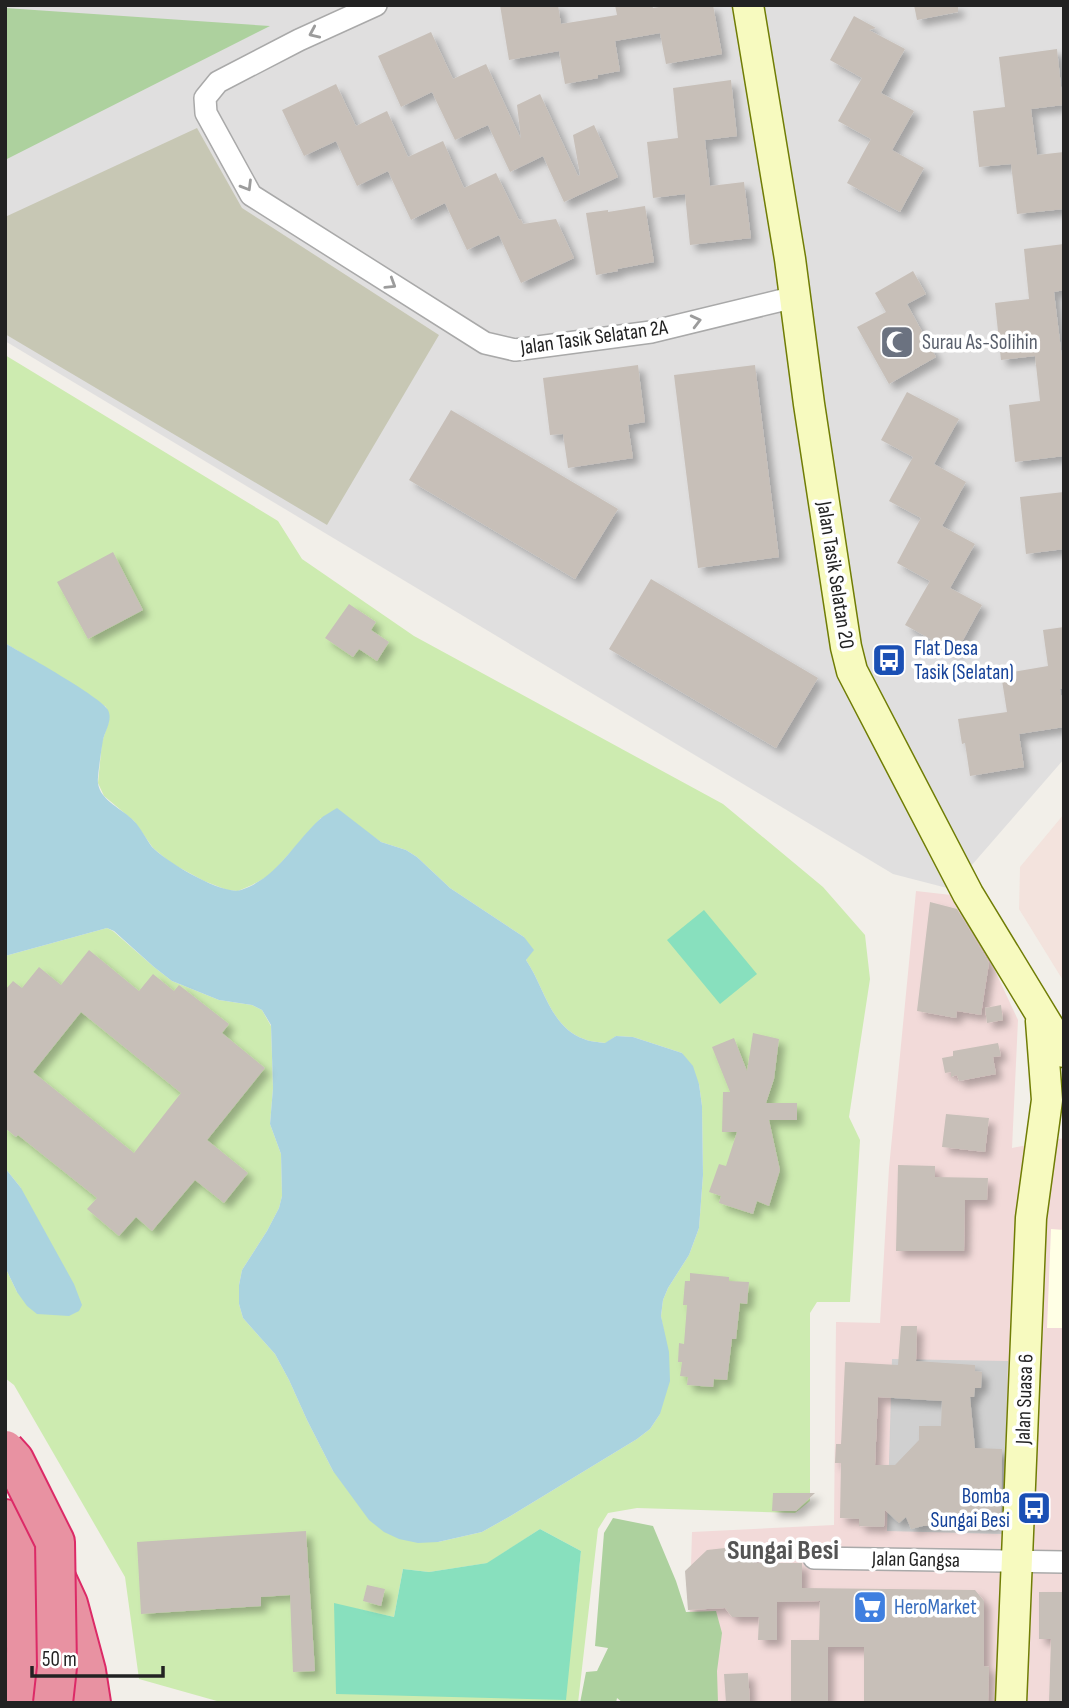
<svg xmlns="http://www.w3.org/2000/svg" width="1069" height="1708" viewBox="0 0 1069 1708" font-family="'Sofia Sans Condensed',sans-serif">
<style>
.residential{fill:#e0dfdf}
.commercial{fill:#f2dad9}
.education{fill:#ffffe5}
.religious{fill:#d0d0d0}
.military{fill:#f3e3dd}
.construction{fill:#c7c7b4}
.grass{fill:#cdebb0;fill-rule:evenodd}
.forest{fill:#add19e}
.pitch{fill:#88e0be}
.water{fill:#aad3df}
.building{fill:#c7bfb8;fill-rule:evenodd;filter:url(#shadow)}
.lines{fill:none;stroke-linecap:round;stroke-linejoin:round}
.street-casing{stroke:#a9a9a9;stroke-width:24}
.secondary-casing{stroke:#707d05;stroke-width:33}
.highway-casing{stroke:#dc2a67;stroke-width:42}
.street{stroke:#fff;stroke-width:21}
.secondary{stroke:#f7fabf;stroke-width:30}
.highway{stroke:#e892a2;stroke-width:38}
.highway-bridge-casing{stroke:#dc2a67;stroke-width:42;stroke-linecap:butt}
.highway-bridge{stroke:#e892a2;stroke-width:38}
.oneway{stroke:#9c9c9c}
.labels{text-anchor:middle;stroke-width:7;stroke-linejoin:round;paint-order:stroke}
.street-label{font-size:21px;fill:#222;stroke:#fff}
.worship-label{font-size:21px;fill:#5b616d;stroke:#fff;text-anchor:start}
.transit-label{font-size:21px;fill:#164399;stroke:#fff;text-anchor:start}
.shop-label{font-size:21px;fill:#366cbe;stroke:#fff;text-anchor:start}
.district-label{font-size:28px;font-weight:bold;fill:#555;stroke:#fff}
</style>
<defs>
<filter id="shadow"><feDropShadow dx="6" dy="6" stdDeviation="3.5" flood-color="#0004"/></filter>
</defs>
<rect width="100%" height="100%" fill="#f2efe9"/>
<!-- residential -->
<path class="residential" d="M5,5H1064V759L951,889L893,874L5,341Z"/>
<!-- commercial -->
<path class="commercial" d="M916,891L960,896L1018,1020L1012,1148L1064,1138V1703H687L692,1532L834,1525L836,1322L880,1323L889,1168Z"/>
<!-- education -->
<path class="education" d="M1051,1229L1064,1230V1328H1047Z"/>
<!-- religious -->
<path class="religious" d="M892,1359L1008,1361L1003,1534L887,1531Z"/>
<!-- military -->
<path class="military" d="M1064,814V982L1019,909L1020,867Z"/>
<!-- construction -->
<path class="construction" d="M197,128L242,208L439,335L327,525L5,334V217Z"/>
<!-- grass -->
<path class="grass" d="M5,355L278,521L302,559L414,636L723,804L823,887L865,935L870,979L849,1117L860,1140L850,1302H817L810,1313V1501L795,1513L637,1508L608,1513L598,1529L578,1703H224L139,1679L125,1577L14,1385L5,1378V1267L17,1292L21,1188L5,1168V956L107,928L113,931L154,967L172,981L219,1000L252,1005L262,1010L271,1026L273,1088L270,1124L281,1154L282,1196L279,1208L267,1231L242,1270L239,1285V1304L243,1318L275,1354L289,1380L307,1420L333,1471L438,1542L482,1532L507,1518L637,1439L650,1429L660,1414L664,1333L661,1316L663,1300L668,1288L689,1255L699,1228L703,1175L702,1106L699,1084L682,1053L633,1037L616,1036L606,1043C599,1042 590,1042 584,1039C550,1027 544,986 526,960L529,955L524,937L450,888L417,857L406,850L381,842L368,833L321,818L270,875L252,885L238,891L227,890L204,881L171,863L153,848L134,821L104,796L98,783L102,742L109,721L106,707L82,690L5,643ZM540,1529L581,1551L565,1700L334,1604L394,1617L403,1569L429,1572L488,1563Z"/>
<!-- forest -->
<path class="forest" d="M5,8L270,26L5,160Z
M613,1518L653,1526L676,1581L686,1612L716,1611L722,1633L717,1671L718,1703H623L617,1698L616,1703H580L586,1672L597,1671L608,1648L595,1646L604,1533Z"/>
<!-- pitch -->
<path class="pitch" d="M704,910L757,974L720,1004L667,940Z
M540,1529L581,1551L566,1700L336,1694L334,1603L394,1617L403,1569L429,1572L487,1563Z"/>
<!-- water -->
<path class="water" d="M5,643C23,654 100,696 108,710C113,720 105,731 103,740C102,746 97,778 98,783C100,801 123,809 134,821C141,828 146,839 152,847C165,861 223,896 241,890C277,878 293,844 319,820C324,815 331,812 337,808L381,842L406,850L417,857L450,888L524,937L534,950L526,960C544,986 550,1027 584,1039C590,1042 599,1042 605,1043L616,1036L633,1037L682,1053L693,1066L699,1084L702,1106L703,1175L699,1228L689,1255L668,1288L663,1300L661,1316L669,1352L670,1381L660,1414L650,1429L637,1439L507,1518L482,1532L438,1542L418,1543L399,1539L384,1532L369,1520L333,1471L307,1420L289,1380L275,1354L243,1318L239,1304V1285L242,1270L267,1231L279,1208L282,1196L281,1154L270,1124L273,1088L271,1025L262,1010L252,1005L219,1000L172,981L154,967L114,931L107,928L5,956Z
M5,1168L21,1188L74,1284L82,1305L79,1311L69,1316L37,1314L27,1306L17,1292L5,1267Z"/>
<!-- building -->
<path class="building" d="M500,5H558L561,24L617,15L615,5H652L653,8L671,5H713L722,54L666,64L660,33L615,41L620,71L598,75V78L565,84L559,51L509,60Z
M914,5H958V12L917,20Z
M854,16L876,28L869,30L905,49L881,93L914,111L892,150L924,168L900,212L847,183L871,139L838,121L862,78L830,60Z
M431,32L453,79L486,64L521,139L517,105L540,94L578,176L580,175L573,135L594,125L618,177L564,202L543,156L510,172L488,125L455,140L432,92L401,107L378,56Z
M1057,49L1063,105L1031,109L1037,155L1064,152V209L1017,214L1011,164L979,167L973,111L1005,107L999,57Z
M731,80L737,136L705,140L710,186L744,182L751,238L690,245L685,194L653,198L647,142L678,138L673,88Z
M336,84L356,126L387,111L408,157L443,141L464,188L496,173L519,220L521,219L523,224L556,219L574,258L521,283L499,235L467,250L445,203L411,220L388,171L357,186L336,141L304,156L282,110Z
M645,206L654,262L617,269L618,271L596,275L586,213L608,210V212Z
M1064,244V290L1054,292L1062,358H1064V456L1015,462L1009,405L1040,401L1035,356L1001,360L995,303L1029,299L1024,249Z
M913,271L926,294L907,304L936,357L889,384L857,327L886,312L875,293Z
M638,365L645,422L628,425L633,458L568,468L563,434L550,435L543,378Z
M755,365L779,557L698,568L674,375Z
M907,392L959,419L934,464L966,482L942,526L975,544L950,588L982,605L956,653L905,625L930,581L897,563L921,518L889,501L913,457L881,440Z
M451,410L618,509L575,579L409,480Z
M1064,492V549L1026,554L1020,497Z
M113,552L143,610L88,639L57,582Z
M651,579L818,678L776,748L609,649Z
M349,604L376,622L371,630L389,642L377,661L359,649L353,657L325,638Z
M1064,627V688L1060,689L1064,712V727L1019,734L1024,767L970,776L965,743L962,744L958,719L1007,712L1001,674L1048,666L1043,630Z
M930,902L957,909L989,963L981,1015L957,1011L956,1018L917,1011Z
M89,950L139,991L153,974L174,991L179,985L229,1024L222,1033L265,1068L207,1140L248,1173L224,1203L195,1180L152,1231L136,1217L119,1236L87,1209L97,1198L18,1135L16,1137L5,1128V990L13,981L22,988L39,967L61,985ZM81,1012L181,1093L134,1153L33,1072Z
M1001,1005L1003,1020L987,1023L985,1008Z
M753,1033L779,1039L774,1079L766,1103H797V1120H769L780,1170L769,1206L757,1201L753,1214L719,1203L721,1196L709,1192L719,1164L726,1166L737,1132H722L723,1092H730L712,1047L734,1038L747,1071Z
M998,1043L1001,1056L993,1057L996,1074L959,1081L957,1075L951,1077V1072L945,1073L942,1058L953,1056V1051Z
M946,1114L989,1118L985,1152L942,1147Z
M898,1165L935,1166V1177L988,1178L987,1200H965L964,1251H896Z
M690,1273L729,1277V1281L749,1282L747,1304L740,1303L736,1339H732L727,1380L714,1379L713,1387L687,1385L688,1377L680,1376L682,1362H678L679,1343L684,1344L687,1305H683L685,1281H690Z
M901,1326H917L916,1361L975,1365V1371L982,1372L981,1388H975L974,1397H970L975,1448L1002,1449L1001,1512L993,1526L956,1524L923,1526L911,1529L906,1517L899,1523L885,1510L884,1527L859,1526V1519L840,1518L841,1463H835L836,1444H841L845,1362L898,1365ZM878,1397L942,1401L941,1426H919V1440L895,1465H875Z
M773,1493H815L796,1511H772Z
M306,1531L315,1671L293,1672L290,1595L261,1597V1606L141,1614L137,1542Z
M743,1546L760,1548L753,1563H802V1588L975,1590L984,1601V1666L989,1667L988,1703H864V1647H828V1703H791V1640H819L820,1601L777,1602V1640H758L759,1617H732L725,1608L688,1610L685,1571L707,1550Z
M367,1585L385,1589L381,1606L363,1601Z
M1039,1592H1063L1064,1703H1049L1051,1639H1039Z
M748,1673L750,1703H726L724,1674Z"/>
<g class="lines">
<!-- street casing -->
<g class="street-casing">
<path id="street" d="M376,5L299,40L218,82L205,98L206,113L251,195L485,343L515,350L651,332L795,297
M814,1558L1064,1562"/>
</g>
<!-- secondary casing -->
<g class="secondary-casing">
<path id="secondary" d="M748,5L790,259L809,404L846,647L852,671L968,894L1064,1052
M1011,1703L1031,1218L1047,1100L1041,1021"/>
</g>
<!-- highway casing -->
<g class="highway-casing">
<path id="highway" d="M5,1519L17,1527L45,1554L68,1604L86,1671L91,1703
M5,1540C17,1578 27,1614 26,1654C26,1670 20,1687 17,1703"/>
</g>
<!-- street -->
<use href="#street" class="street"/>
<!-- secondary -->
<use href="#secondary" class="secondary"/>
<!-- highway -->
<use href="#highway" class="highway"/>
<!-- highway-bridge casing -->
<g class="highway-bridge-casing">
<path id="highway-bridge" d="M5,1450L14,1460L55,1542L57,1667L53,1703"/>
</g>
<!-- highway-bridge -->
<use href="#highway-bridge" class="highway-bridge"/>
</g>
<!-- one-way arrows -->
<defs><path id="oneway-chevron" d="M-2-3.5L2.5 0L-2 3.5" fill="none" stroke-width="1.6" stroke-linecap="round" stroke-linejoin="round" transform="scale(1.75)"/></defs>
<g class="oneway">
<use href="#oneway-chevron" transform="translate(314 33) rotate(156)"/>
<use href="#oneway-chevron" transform="translate(247 186) rotate(59)"/>
<use href="#oneway-chevron" transform="translate(391 284) rotate(32)"/>
<use href="#oneway-chevron" transform="translate(696 321) rotate(-14)"/>
</g>
<!-- icons -->
<defs>
<g id="mosque-square" transform="scale(1.75)"><rect x="-9" y="-9" width="18" height="18" rx="4" fill="#6b7280" stroke="#fff"/><path d="M3.5-4.9A6 6 0 1 0 3.5 4.9A5 5 0 1 1 3.5-4.9Z" fill="#fff"/></g>
<g id="bus-square" transform="scale(1.75)"><rect x="-9" y="-9" width="18" height="18" rx="4" fill="#1a4fb4" stroke="#fff"/><path d="M-5-6H5V4H4V6H2V4H-2V6H-4V4H-5ZM-3.5-4V0h7V-4ZM-3.5 1.2v1.5H-2V1.2ZM2 1.2v1.5H3.5V1.2Z" fill="#fff"/></g>
<g id="supermarket-square" transform="scale(1.75)"><rect x="-9" y="-9" width="18" height="18" rx="4" fill="#3f7fe0" stroke="#fff"/><path d="M-6-5.5h2.5l.6 2H6L4.5 2H-2.5L-4.4-4H-6ZM-1.5 3.2a1.3 1.3 0 1 0 .1 0ZM3 3.2a1.3 1.3 0 1 0 .1 0Z" fill="#fff"/></g>
</defs>
<g fill-rule="evenodd">
<use href="#mosque-square" x="897" y="342"/>
<use href="#bus-square" x="889" y="660"/>
<use href="#bus-square" x="1034" y="1508"/>
<use href="#supermarket-square" x="870" y="1607"/>
</g>
<g class="labels">
<!-- street labels -->
<g class="street-label">
<text transform="translate(594 337) rotate(-8)" y="7">Jalan Tasik Selatan 2A</text>
<text transform="translate(836 575) rotate(81)" y="7">Jalan Tasik Selatan 20</text>
<text transform="translate(1024 1399) rotate(-88)" y="7">Jalan Suasa 6</text>
<text transform="translate(916 1559) rotate(1)" y="7">Jalan Gangsa</text>
</g>
<!-- worship labels -->
<g class="worship-label">
<text x="922" y="349">Surau As-Solihin</text>
</g>
<!-- transit labels -->
<g class="transit-label">
<text x="914" y="655">Flat Desa<tspan x="914" dy="24">Tasik (Selatan)</tspan></text>
<text x="1010" y="1503" text-anchor="end">Bomba<tspan x="1010" dy="24">Sungai Besi</tspan></text>
</g>
<!-- shop labels -->
<g class="shop-label">
<text x="894" y="1614">HeroMarket</text>
</g>
<!-- district labels -->
<g class="district-label">
<text x="783" y="1559">Sungai Besi</text>
</g>
</g>
<!-- border -->
<rect width="1069" height="1708" fill="none" stroke="#222222" stroke-width="14"/>
<!-- scale -->
<path d="M32 1666v10h131v-10" fill="none" stroke="#222222" stroke-width="3.5"/>
<text x="42" y="1666" font-size="21" fill="#222222" stroke="#ffffff" stroke-width="5" paint-order="stroke">50 m</text>
</svg>
